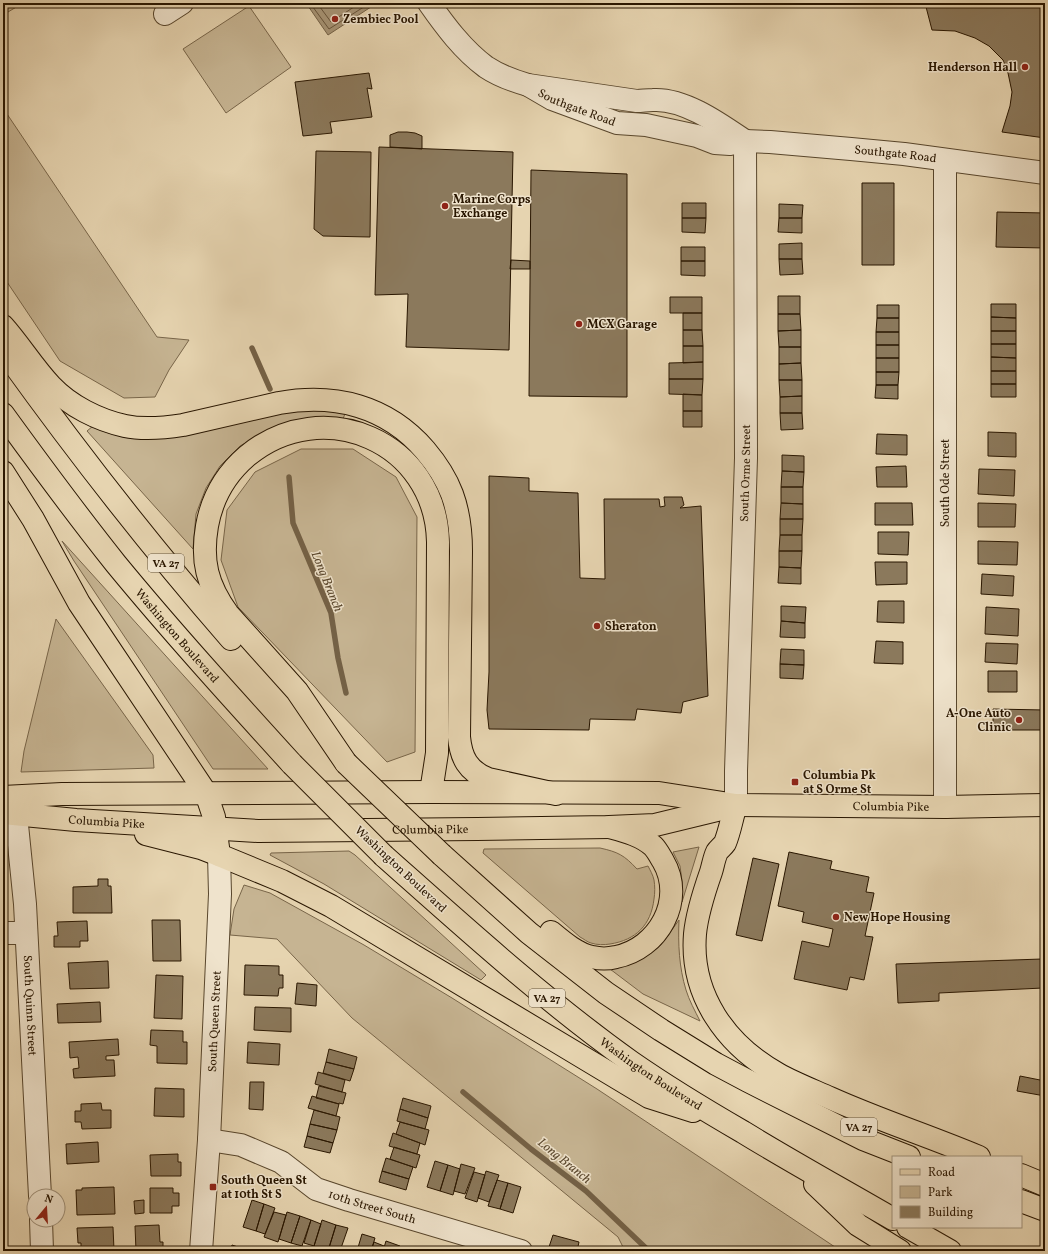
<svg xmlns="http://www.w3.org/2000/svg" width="1048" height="1254" viewBox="0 0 1048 1254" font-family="Vollkorn,serif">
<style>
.green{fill:#c6b492;stroke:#786549}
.water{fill:#a69374;stroke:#746146}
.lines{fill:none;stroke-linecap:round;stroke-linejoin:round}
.shore{stroke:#68543a;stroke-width:1}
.stream{stroke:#746146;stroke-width:5.5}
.building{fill:#8b795c;stroke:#291600}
.minor-casing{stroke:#58462c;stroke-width:24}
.major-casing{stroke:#291600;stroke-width:24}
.highway-casing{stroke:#291600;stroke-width:24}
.minor{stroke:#efe3cc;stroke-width:22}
.major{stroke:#e6d4b0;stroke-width:22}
.highway{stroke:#e6d4b0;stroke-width:22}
.highway-bridge-casing{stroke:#291600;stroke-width:24;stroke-linecap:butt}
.highway-bridge{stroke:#e6d4b0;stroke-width:22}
.poi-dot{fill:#8f2418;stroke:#efe3cc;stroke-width:1.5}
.labels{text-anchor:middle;stroke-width:3;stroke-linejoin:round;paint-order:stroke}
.shield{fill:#efe3cc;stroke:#64543d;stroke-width:1}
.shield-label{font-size:11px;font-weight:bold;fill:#291600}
.poi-label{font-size:12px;font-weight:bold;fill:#291600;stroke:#efe3cc;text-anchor:start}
.street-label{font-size:12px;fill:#291600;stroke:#efe3cc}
.water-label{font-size:13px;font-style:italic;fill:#5b482e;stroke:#efe3cc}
</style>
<rect width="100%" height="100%" fill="#e6d4b0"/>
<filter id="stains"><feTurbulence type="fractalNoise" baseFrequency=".005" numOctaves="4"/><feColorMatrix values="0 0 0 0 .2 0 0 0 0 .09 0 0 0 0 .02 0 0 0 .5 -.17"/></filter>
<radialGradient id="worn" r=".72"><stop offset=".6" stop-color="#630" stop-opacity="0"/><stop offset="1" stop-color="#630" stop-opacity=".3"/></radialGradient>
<!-- green -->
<path class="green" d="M3,3H23L3,15Z
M249,6L291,67L226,113L183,49Z
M3,108L157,337L189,340L169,370L155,397L124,398L60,361L3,276Z
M300,407L346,411L343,419H312L267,431L240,446L220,466L206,488L196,514L193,549L87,431L93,426Z
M301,449H353L396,477L417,517L415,752L387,762L238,607L221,560L227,510L255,472Z
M62,541L268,769H213L74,561Z
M56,619L153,755L154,768L21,772L24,751Z
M699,847L682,902V881L680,866L673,852Z
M600,848C618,852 624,855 637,869L648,866C650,870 653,875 654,880C655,886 655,893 654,899C651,925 636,940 610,944C604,945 597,945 591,943C587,942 584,939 580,937L483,853L484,849Z
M349,851L355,855L486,975L481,980L324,884L270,855L271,853Z
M244,885L270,893L364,945L452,998L597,1089L841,1251H625L618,1237L352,1018L277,939L230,935L234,909Z
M679,920C678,944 679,967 686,990C689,1000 695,1011 700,1021L643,994L606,966L647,954L661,945Z"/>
<!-- water -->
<path class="water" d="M306,3H377L328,35Z"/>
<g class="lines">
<!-- shore -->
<path class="shore" d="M310,3L329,29L370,3
M317,3L331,22L360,3"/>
<!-- stream -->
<path class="stream" d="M252,348L270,389
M289,477L293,523L331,613L338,658L346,693
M463,1092L531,1149L586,1191L649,1251"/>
</g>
<!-- building -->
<path class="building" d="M925,3H1045V138L1002,132L1010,106L1012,92L1008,73L1003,60L989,46L975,38L955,31L932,30Z
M369,73L372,89L367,88L372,117L330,122L332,133L303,136L295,82Z
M398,132H407L415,133L422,136V149L390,147V135Z
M379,147L513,152L509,350L406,347L408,294L375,295Z
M316,151L371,152L370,237L323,236L314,229Z
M531,170L627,174V397L529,396Z
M862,183H894V265H862Z
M682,203H706V218H682Z
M779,204L803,205L802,218H779Z
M997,212L1045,213V248L996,247Z
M682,218H706L705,233L682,232Z
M779,218H802V233L778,232Z
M802,243V259H779V244Z
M681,247H705V261H681Z
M779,259H802L803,274L780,275Z
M511,260L530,261V269H510Z
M681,261H705V276L681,275Z
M778,296H800V314H778Z
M670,297H702V313H670Z
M991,304H1016V318L991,317Z
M877,305H899V318H877Z
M683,313H702V330H683Z
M778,314H800L801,330L778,331Z
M991,317L1016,318V331H991Z
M877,318H899V332H876Z
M683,330H702L703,346H683Z
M801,330V347H779L778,331Z
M991,331H1016V344H991Z
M876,332H899V345H876Z
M991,344H1016V358L991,357Z
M876,345H899V358H876Z
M683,346H703V362L683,363Z
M779,347H801V363L779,364Z
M991,357L1016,358V371H991Z
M876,358H899V372H876Z
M703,362V379H669V363Z
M801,363L802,380H779V364Z
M991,371H1016V384H991Z
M876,372H899L898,385H876Z
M669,379H703L702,395L669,394Z
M779,380H802V396L780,397Z
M991,384H1016V397H991Z
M876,385H898V399L875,398Z
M683,394L702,395V411H683Z
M802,396V413H780V397Z
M683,411H702V427H683Z
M780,413H802L803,429L781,430Z
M988,432L1016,433V457L988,456Z
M877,434L907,435V455L876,454Z
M782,455L804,456V472L782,471Z
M906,466L907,487H877L876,467Z
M979,469L1015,470L1014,496L978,494Z
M782,471L804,472L803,487H781Z
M489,476L529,478V491L578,493L580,578L605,579L604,499H659L660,507L665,506L664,497H682L684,505L680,508L701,506L708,696L683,702L681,713L637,709L635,720L590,719L589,730L489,729L487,710L489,672Z
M781,487H803V504L781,503Z
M781,503L803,504V519H780Z
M875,503H912L913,525H875Z
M978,503L1016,504L1015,527H978Z
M780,519H803L802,535H780Z
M878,532H909L908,555L878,554Z
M780,535H802V551H779Z
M978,541L1018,542L1017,565L978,564Z
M779,551H802L801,568L779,567Z
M875,562H907V584L876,585Z
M779,567L801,568V584L778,583Z
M982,574L1014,576L1013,596L981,594Z
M878,601H904V623L877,622Z
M781,606L806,607L805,623L781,621Z
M986,607L1019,609L1018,636L985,634Z
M781,621L805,623V638L780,637Z
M876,641L903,642V664L874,663Z
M986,643L1018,644L1017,664L985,662Z
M781,649L804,650V665L780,664Z
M780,664L804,665L803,679L780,678Z
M988,671H1017V692H988Z
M993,709L1045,710V730H993Z
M789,852L832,861L830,869L869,877L866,892L874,893L865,936L873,937L864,980L850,977L847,990L794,979L802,941L829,947L833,929L802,922L804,912L778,906Z
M753,858L779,864L762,941L736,935Z
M98,879H108V886H111L112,913H73V887L98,886Z
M152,920H180L181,961H153Z
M87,921L88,941H80V947H54V936H58L57,922Z
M1042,959L1043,988L939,993V1001L898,1003L896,964Z
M108,961L109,988L70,989L68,963Z
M245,965L279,966V975H283V988H279L278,996L244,995Z
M156,975L183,976L182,1019L154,1018Z
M297,983L317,985L316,1006L295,1004Z
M100,1002L101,1022L58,1023L57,1004Z
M255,1007L291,1008V1032L254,1030Z
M151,1030L183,1031V1042H187V1064L157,1063V1046L150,1045Z
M118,1039L119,1055L106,1056V1060H114L115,1076L74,1078L73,1069L79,1068L78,1057L70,1058L69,1042Z
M248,1042L280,1044L279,1065L247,1063Z
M329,1049L357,1057L354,1069L326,1062Z
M326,1062L354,1069L350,1081L323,1073Z
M318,1072L345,1080L342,1092L315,1084Z
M1020,1076L1045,1081V1096L1017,1091Z
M250,1082H264L263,1110L249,1109Z
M319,1086L346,1093L343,1104L339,1103V1104L316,1098Z
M155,1088L184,1089V1117L154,1116Z
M312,1096L339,1104L336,1116L308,1108Z
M403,1098L431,1106L428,1118L400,1109Z
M101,1103L102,1110H111V1128L82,1129L81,1122H75V1111H81V1104Z
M400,1109L428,1118L425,1129L397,1121Z
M314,1110L340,1117L337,1130L310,1124Z
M400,1122L429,1130L425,1145L396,1134Z
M310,1124L337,1130L333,1143L307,1136Z
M393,1133L420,1143L417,1154L389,1146Z
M307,1136L333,1143L330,1153L304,1147Z
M98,1142L99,1162L67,1164L66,1144Z
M394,1147L420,1155L416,1168L390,1159Z
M178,1154V1162H181V1176H151L150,1155Z
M386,1158L413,1167L409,1179L382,1171Z
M435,1161L448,1165L440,1191L427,1187Z
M461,1164L475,1168L465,1194L454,1191Z
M448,1165L460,1169L453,1195L440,1191Z
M382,1171L409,1179L406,1190L379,1182Z
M486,1171L499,1175L489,1202L478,1198Z
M474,1172L485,1175L477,1202L465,1198Z
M497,1180L508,1183L500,1209L488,1206Z
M508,1183L521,1187L513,1213L500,1209Z
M114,1187L115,1214L77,1215L76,1190H82V1188Z
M150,1188H173V1193H179V1206H172V1213H150Z
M144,1200V1213L135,1214L134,1201Z
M252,1200L264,1204L256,1231L243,1227Z
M264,1204L275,1208L265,1234L256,1231Z
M274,1212L286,1215L278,1242L264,1237Z
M287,1212L300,1216L291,1243L279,1239Z
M300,1216L311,1220L302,1246L291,1243Z
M311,1220L321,1224L314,1246L304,1243Z
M322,1220L336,1225L328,1251L314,1246Z
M159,1225L160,1242H163V1251H136L135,1226Z
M336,1225L348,1228L340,1251H328Z
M113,1227L114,1250H107V1251H77V1248H81V1243H78L77,1228Z
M362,1234L375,1238L371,1251H357Z
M553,1235L579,1242L577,1251H562L549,1247Z
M386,1241L400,1246L398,1251H383Z
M374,1242L384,1246L383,1251H371Z
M232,1245L250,1251H230Z
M549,1247L562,1251H548Z"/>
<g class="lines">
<!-- minor casing -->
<g class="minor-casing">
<g id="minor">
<path d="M429,3C445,26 463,50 486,67C498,75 514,81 528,85L637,101C642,101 647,100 653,100C684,98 720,124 745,141"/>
<path d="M165,14L182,3"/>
<path id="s1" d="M528,85L552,99L617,123L646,125L697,136L715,143L730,144L745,141L770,142L851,149L904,154L1045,173"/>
<path id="s2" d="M736,805V771L746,458L745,141"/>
<path d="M945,807V160"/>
<path id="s3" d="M16,815L25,904L40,1196"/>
<path d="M3,933H26"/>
<path id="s4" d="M209,1140L241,1145L281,1162L316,1189L349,1200L521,1251"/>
<path d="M41,1220L42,1251"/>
<path id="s5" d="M201,1251L209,1140L220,894L219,855"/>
</g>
</g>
<!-- major casing -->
<g class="major-casing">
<g id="major">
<path id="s6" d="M3,797L62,794L431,792L659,793L736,805L945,807L1045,805"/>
<path id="s7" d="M3,813L76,820L258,831L477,829L609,827L655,825L725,808"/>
<path d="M146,834L201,848L219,855L214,817L206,793"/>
</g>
</g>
<!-- highway casing -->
<g class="highway-casing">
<g id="highway">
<path d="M3,326C20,345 33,367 51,386C70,406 98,420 125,426C144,430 164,428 183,425L279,403C335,393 387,406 425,450C436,463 446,478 452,494C459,513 461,532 461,551L459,737C461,758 468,771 488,779L556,794"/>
<path d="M5,352C76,451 151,547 231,639"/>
<path id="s8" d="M3,414C40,465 77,515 116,564C172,632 232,698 292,764"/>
<path d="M3,472L33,519L79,603L206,793"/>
<path d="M346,763L297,691L228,614C207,585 201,561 207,526C212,498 226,474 247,456C323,393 436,442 438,542L437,753L431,792"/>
<path d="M736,805C732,817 730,831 725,843C723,846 719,849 717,852C714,858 713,866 711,872C704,892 697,913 695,934C690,995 726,1045 778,1074C794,1083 812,1090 830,1098C879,1120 929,1136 979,1157"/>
<path d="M219,855L282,881L331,906L649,1097L693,1111"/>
<path d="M442,855L529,933L606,993L661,1030L716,1064L748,1081L863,1139L909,1157"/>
<path id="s9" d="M384,856C464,927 543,999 631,1062C667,1087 705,1110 743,1132C792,1162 843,1190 893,1219"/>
<path d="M551,932C563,942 577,954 592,957C600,959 608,959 616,957C658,949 686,900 663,861C660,856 657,850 653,846C641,835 624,831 609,827"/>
<path d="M1021,1175L1045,1185"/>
<path d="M815,1184L858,1225L900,1251"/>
<path d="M1021,1201L1045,1210"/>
<path d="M908,1227L950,1251"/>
</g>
</g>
<!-- minor -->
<use href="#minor" class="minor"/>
<!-- major -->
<use href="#major" class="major"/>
<!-- highway -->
<use href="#highway" class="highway"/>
<!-- highway-bridge casing -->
<g class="highway-bridge-casing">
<path id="highway-bridge" d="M346,763L442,855
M292,764L384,856"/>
</g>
<!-- highway-bridge -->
<use href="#highway-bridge" class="highway-bridge"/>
</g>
<!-- markers -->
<g class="poi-dot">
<circle cx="335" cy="19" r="4"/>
<circle cx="1025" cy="67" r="4"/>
<circle cx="445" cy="206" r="4"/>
<circle cx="579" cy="324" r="4"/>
<circle cx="597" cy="626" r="4"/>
<circle cx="1019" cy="720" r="4"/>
<rect x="791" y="778" width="8" height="8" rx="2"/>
<circle cx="836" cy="917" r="4"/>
<rect x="209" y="1183" width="8" height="8" rx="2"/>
</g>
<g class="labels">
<!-- shield labels -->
<g class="shield">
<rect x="148" y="554" width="36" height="18" rx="3"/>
<rect x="529" y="989" width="36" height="18" rx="3"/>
<rect x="841" y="1118" width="36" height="18" rx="3"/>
</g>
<g class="shield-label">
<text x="166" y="567">VA 27</text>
<text x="547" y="1002">VA 27</text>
<text x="859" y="1131">VA 27</text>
</g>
<!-- poi labels -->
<g class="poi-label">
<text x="343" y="23">Zembiec Pool</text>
<text x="1017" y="71" text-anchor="end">Henderson Hall</text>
<text x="453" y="203">Marine Corps<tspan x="453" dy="14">Exchange</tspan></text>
<text x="587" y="328">MCX Garage</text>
<text x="605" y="630">Sheraton</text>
<text x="1011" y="717" text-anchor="end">A-One Auto<tspan x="1011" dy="14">Clinic</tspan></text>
<text x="803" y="779">Columbia Pk<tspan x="803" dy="14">at S Orme St</tspan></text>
<text x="844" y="921">New Hope Housing</text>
<text x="221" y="1184">South Queen St<tspan x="221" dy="14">at 10th St S</tspan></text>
</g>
<!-- street labels -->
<g class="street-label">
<text dy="4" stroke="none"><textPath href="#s1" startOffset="54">Southgate Road</textPath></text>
<text dy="4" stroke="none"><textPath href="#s1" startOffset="379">Southgate Road</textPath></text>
<text dy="4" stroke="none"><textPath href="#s2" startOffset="332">South Orme Street</textPath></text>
<text transform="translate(945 483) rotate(-90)" y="4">South Ode Street</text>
<text dy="4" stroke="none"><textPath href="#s8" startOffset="282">Washington Boulevard</textPath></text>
<text dy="4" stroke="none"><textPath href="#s6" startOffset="889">Columbia Pike</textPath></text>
<text dy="4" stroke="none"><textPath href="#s7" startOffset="104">Columbia Pike</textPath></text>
<text dy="4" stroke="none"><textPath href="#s7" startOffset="428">Columbia Pike</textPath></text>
<text transform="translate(401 869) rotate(43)" y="4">Washington Boulevard</text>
<text dy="4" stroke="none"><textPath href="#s3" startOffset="191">South Quinn Street</textPath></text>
<text dy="4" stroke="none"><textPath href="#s5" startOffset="230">South Queen Street</textPath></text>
<text dy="4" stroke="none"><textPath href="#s9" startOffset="345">Washington Boulevard</textPath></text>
<text dy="4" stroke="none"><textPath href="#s4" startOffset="179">10th Street South</textPath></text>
</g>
<!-- water labels -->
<g class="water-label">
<text transform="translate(328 581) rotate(68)" y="5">Long Branch</text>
<text transform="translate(565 1160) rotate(39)" y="5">Long Branch</text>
</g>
</g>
<!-- margin -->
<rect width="1048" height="1254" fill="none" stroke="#e6d4b0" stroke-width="16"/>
<rect x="4" y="4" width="1040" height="1246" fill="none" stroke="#291600" stroke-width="2"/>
<rect x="8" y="8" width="1032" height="1238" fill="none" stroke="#291600"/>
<!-- legend -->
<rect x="892" y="1156" width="130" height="72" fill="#efe3cc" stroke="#a0917a"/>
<rect x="900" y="1169" width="20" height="6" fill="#e6d4b0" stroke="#a0917a"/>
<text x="928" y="1176" font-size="12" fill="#291600">Road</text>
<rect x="900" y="1186" width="20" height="12" fill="#c6b492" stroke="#a0917a"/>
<text x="928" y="1196" font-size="12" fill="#291600">Park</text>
<rect x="900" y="1206" width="20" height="12" fill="#8b795c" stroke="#a0917a"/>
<text x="928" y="1216" font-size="12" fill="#291600">Building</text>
<!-- north arrow -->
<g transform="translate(46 1208) rotate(18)"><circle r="19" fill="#efe3cc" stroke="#a0917a"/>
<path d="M0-3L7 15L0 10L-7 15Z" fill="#8f2418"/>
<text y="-6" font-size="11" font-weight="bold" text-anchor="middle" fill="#291600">N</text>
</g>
<rect width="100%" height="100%" filter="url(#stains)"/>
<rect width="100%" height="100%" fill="url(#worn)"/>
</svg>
